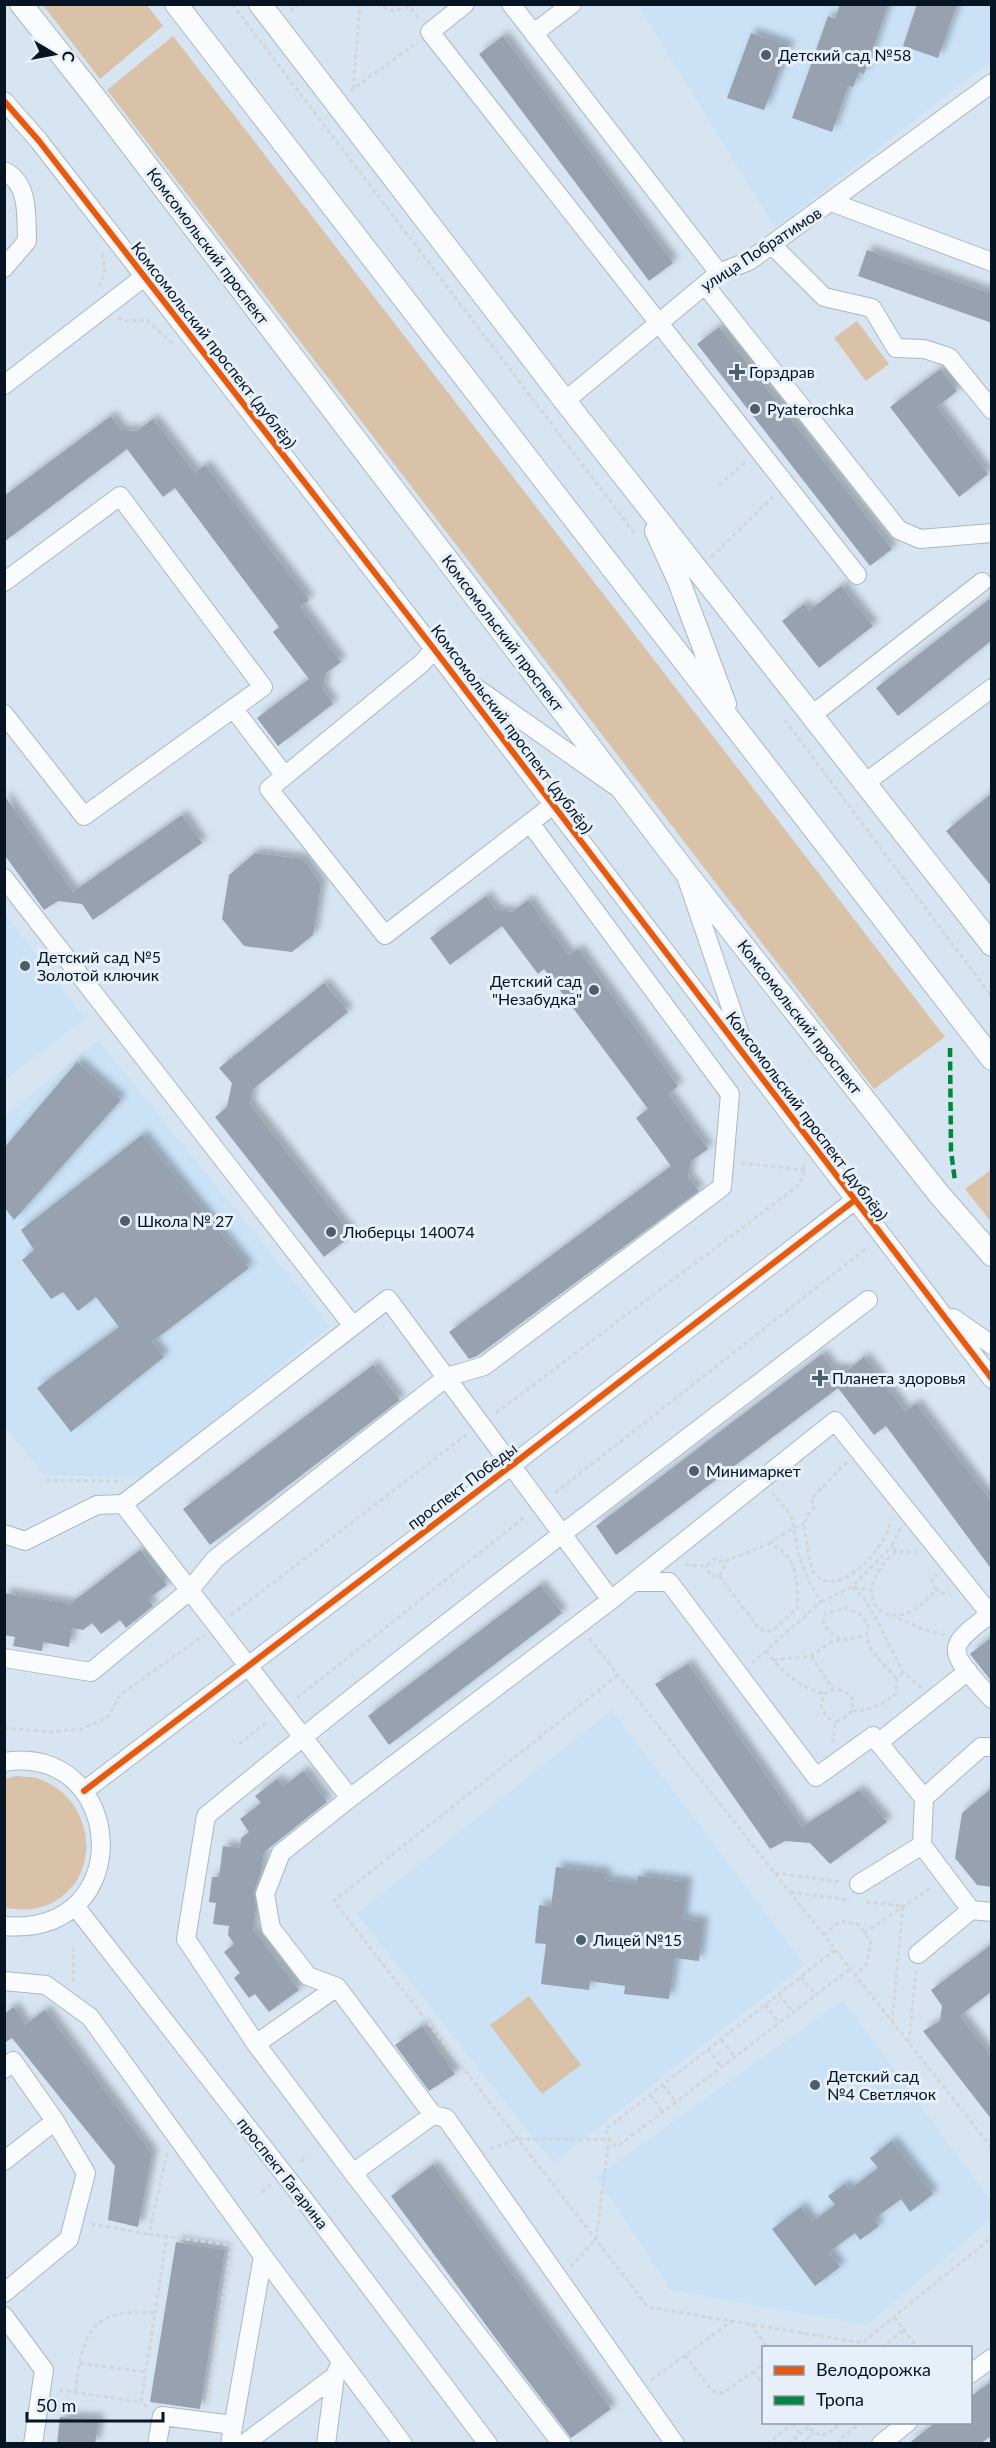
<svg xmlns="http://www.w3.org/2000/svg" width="996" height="2448" viewBox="0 0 996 2448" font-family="Lato,sans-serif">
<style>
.built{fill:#cae1f6}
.green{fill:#dac2a9}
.building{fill:#97a1af;filter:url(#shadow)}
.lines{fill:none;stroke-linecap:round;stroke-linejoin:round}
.minor-casing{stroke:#a9b8c5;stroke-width:20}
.major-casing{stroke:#a9b8c5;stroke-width:24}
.path{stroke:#d2d6da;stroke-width:3;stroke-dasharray:4.5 3;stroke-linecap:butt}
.minor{stroke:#f9fbfd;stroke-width:18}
.major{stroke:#f9fbfd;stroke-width:22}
.quiet{stroke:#00873e;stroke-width:4.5;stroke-dasharray:9 4.5;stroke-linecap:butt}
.cycleway-casing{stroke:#e7f0f8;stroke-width:10}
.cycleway{stroke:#e8590c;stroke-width:6}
.poi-dot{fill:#4e5e6c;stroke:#e7f0f8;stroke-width:2}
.labels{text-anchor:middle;stroke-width:6;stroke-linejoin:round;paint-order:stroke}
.poi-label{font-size:16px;fill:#051524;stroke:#e7f0f8;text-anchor:start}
.street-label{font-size:16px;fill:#051524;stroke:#e7f0f8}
</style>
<defs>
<filter id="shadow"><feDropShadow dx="5.5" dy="-5.5" stdDeviation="3" flood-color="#0004"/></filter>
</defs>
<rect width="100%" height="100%" fill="#d7e5f2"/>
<!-- built -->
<path class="built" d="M638,5H991V61L775,228Z
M5,914L85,1018L5,1080Z
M98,1040L330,1326L145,1478L44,1475L5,1427V1116Z
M612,1710L805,1965L553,2163L357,1914Z
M843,2000L991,2201V2219L867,2325L671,2290L596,2177Z"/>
<!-- green -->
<path class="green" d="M43,5H147L163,26L100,79Z
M173,36L945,1037L874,1089L107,90Z
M857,321L889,364L866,381L834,338Z
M991,1170V1222L965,1189Z
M15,1776C24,1777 34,1776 42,1780C95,1801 104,1878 50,1904C35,1911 20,1910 5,1908V1779Z
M529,1996L581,2065L542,2094L490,2025Z"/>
<!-- building -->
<path class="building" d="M840,4H888L864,74L859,72L853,87L848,86L832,132L792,118L828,16L835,19Z
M917,4H957L938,58L903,46Z
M751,33L789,46L764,110L727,98Z
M503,36L673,263L649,281L479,54Z
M867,250L992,294V323L858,276Z
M719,327L892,549L870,566L697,344Z
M940,369L957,391L937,407L988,474L959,497L890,407Z
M111,416L121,430L137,431L153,419L195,473L205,465L309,600L300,607L341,662L325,674L323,690L333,704L278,746L257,718L309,679L273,632L279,627L175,488L163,497L127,449L4,542V496Z
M841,586L873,626L819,668L782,621L804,604L809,611Z
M992,597V640L898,716L876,688Z
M992,793V887L946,831Z
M4,795L73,892L182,815L202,843L93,920L82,904L58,901L44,910L4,854Z
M255,853L303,859L321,885L313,935L292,952L244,946L222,919L229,875Z
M486,896L496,910L512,912L528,900L569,955L578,949L678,1086L668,1094L708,1149L691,1161L688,1177L699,1191L477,1356L469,1359L449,1332L671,1166L636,1118L648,1109L544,969L538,974L502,926L450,965L430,938Z
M324,983L348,1012L252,1090L250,1105L352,1235L324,1257L215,1117L227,1107L232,1083L219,1068Z
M77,1062L121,1100L14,1220L4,1207V1148Z
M142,1135L249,1268L152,1342L164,1357L71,1432L37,1388L119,1327L96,1297L78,1311L63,1292L51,1299L22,1260L34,1250L21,1230Z
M822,1354L832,1368L848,1370L864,1357L905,1411L916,1404L992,1502V1570L886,1426L874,1435L838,1388L616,1555L596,1526Z
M373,1365L400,1400L210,1545L183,1509Z
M140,1550L167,1585L148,1599L153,1606L126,1628L120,1620L101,1634L92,1623L83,1630L72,1628L69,1647L43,1642L42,1651L13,1646L15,1637L4,1635V1593L70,1604Z
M540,1585L562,1613L389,1745L368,1716Z
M992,1637V1682L970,1654Z
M688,1664L802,1827L859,1790L887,1822L830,1864L810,1843L785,1841L770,1849L655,1684Z
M304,1771L327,1802L264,1852L261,1873L254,1891L256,1908L253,1929L299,1990L269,2012L255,1994L249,1998L234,1978L240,1973L224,1952L234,1944L228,1935L229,1926L213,1924L216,1903L209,1902L212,1877H219L223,1846L240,1848L241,1838L249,1832L240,1819L261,1803L255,1796L277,1779L283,1786Z
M992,1788V1887L977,1885L955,1858L962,1813Z
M556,1867L606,1873L605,1880L637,1884L638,1876L687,1882L683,1919L703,1922L699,1961L675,1958L669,1999L624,1994L625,1986L590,1981L589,1990L541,1984L546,1944L535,1943L539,1905L551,1907Z
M992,1944V1991L960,2016L992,2058V2120L923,2031L940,2021L942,2006L931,1990Z
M14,2007L25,2025L45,2010L152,2154L138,2227L108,2220L115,2166L12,2038L4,2043V2014Z
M422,2026L455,2074L429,2091L395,2045Z
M892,2141L933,2194L910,2212L901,2199L874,2219L879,2226L860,2240L855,2233L829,2252L840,2267L815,2286L772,2229L801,2207L812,2222L835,2205L828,2196L845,2184L849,2190L878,2168L870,2158Z
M433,2165L611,2409L571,2438L502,2347L391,2196Z
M176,2242L225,2250L200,2409L150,2402Z
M992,2381V2435L980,2444H908L936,2422H970V2397Z
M60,2417L99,2419L95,2444H57Z"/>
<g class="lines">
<!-- minor casing -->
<g class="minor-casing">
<path id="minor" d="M465,4L430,32L857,575
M511,4L719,273
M534,33L572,4
M4,101L39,141L434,649L992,1379
M4,171C30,183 26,218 27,241L4,268
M831,202L992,262
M772,245L824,297L872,308L896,348L924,349L949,357L992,410
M705,285L899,530L920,539L992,533
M4,385L144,277
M565,401L719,273L749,261L992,83
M4,582L120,496L263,687L84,816L4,714
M434,649L422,663L269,789L385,935L553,805
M465,680L614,785
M233,708L285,776
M810,713L821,708L982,582
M865,783L992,688
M4,878L353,1326
M687,879L745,1049
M388,1299L611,1600L350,1798L123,1504Z
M953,1318L992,1345
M4,1534L25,1541L97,1505L123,1504
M634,1582H669L816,1777L873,1736L924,1798L922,1845L971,1910L992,1912
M611,1600L835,1421L990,1614C980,1623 964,1632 958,1644C950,1659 982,1687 992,1699
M4,1658L91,1672L189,1591L215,1559L447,1377L484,1366L722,1187L730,1094L530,823
M878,1743L968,1671
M4,1762C125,1742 141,1937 4,1926
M84,1791L512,1465L855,1200
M350,1798L281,1853L265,1894L271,1928L308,1976L337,1987L433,2115
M924,1798L981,1747H992
M859,1884L922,1845
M75,1906L309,2206L488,2444
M918,1954L971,1910
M4,1981L46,1985L90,2017L263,2256L403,2444
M256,2044L337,1987
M4,2069L13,2061L55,2121L4,2161
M353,2173L433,2115L446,2118L675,2444
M4,2293L69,2239L86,2173L55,2121
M4,2316L44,2370L33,2444
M970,2374L992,2358
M157,2444L162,2416L233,2425
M230,2444L263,2256
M244,2444L335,2376L341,2361
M326,2444L335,2376
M562,2444L353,2173L256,2044L186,1939L206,1816C422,1638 646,1470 868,1300
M881,2444L908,2422"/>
</g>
<!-- major casing -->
<g class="major-casing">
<path id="major" d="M21,4L93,95L683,869L938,1193L992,1255
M176,4L992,1059
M260,4L565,401L992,945
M656,531L678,579L725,704"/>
</g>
<!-- path -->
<path class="path" d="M232,4L636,535
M376,4L393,11L410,7L419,19
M290,11L298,4
M353,89L360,4
M350,91L418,42
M100,287L105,267L102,253
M119,317L122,321L147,320L173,344
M719,485L747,461
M711,557L773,497
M785,720L992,997
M741,1163L805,1170
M496,1413L799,1185L805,1170L802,1162
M847,1462L811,1499L815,1506C802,1520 804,1526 807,1544C809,1553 809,1568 816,1575C841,1601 889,1543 891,1519
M46,1480L123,1481
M555,1493L868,1247
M900,1528L892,1546L896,1552H917
M769,1544L788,1531L804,1524
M896,1552C840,1596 892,1648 936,1589L942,1594L949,1590
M685,1565L706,1566L715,1558L723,1562L724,1568L719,1576H711L706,1566
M719,1576L758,1627L765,1632L773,1630L797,1608C799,1582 797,1553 769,1544L723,1562
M852,1587L863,1597L877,1620L903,1672L922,1688
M854,1588L871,1590
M936,1589L932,1584V1578L937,1575
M821,1602L852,1587L892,1546
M231,1615L466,1435
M898,1618L920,1628L945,1635
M589,1638L992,2148
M840,1639L828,1630L823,1621L826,1613L847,1608L861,1615L868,1626C862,1650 884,1663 897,1679
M766,1651C783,1673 796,1685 824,1694
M811,1656L833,1689
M773,1660L811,1656L831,1642L865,1636
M752,1663L821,1602L811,1585L799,1556L791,1515L772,1493
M618,1675L334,1901L648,2307L862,2343L992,2237
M297,1698L526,1516
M852,1711C871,1711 881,1705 896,1694L897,1679L903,1672
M4,1728L52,1732L81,1729L108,1717L120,1695L204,1635
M833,1743L835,1722L844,1718L852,1711L853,1698C842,1689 836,1687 824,1694L821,1707L827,1717L835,1722
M239,1744L268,1721
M775,1873L842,1882
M790,1892L850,1900
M866,1902L903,1906L892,2020
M864,1933L932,1887
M824,1935L840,1921L858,1924L871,1942L866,1965L855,1975
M835,1950L605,2130L615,2146H618L850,1969
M801,1977L815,1994
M73,1982L74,1944
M779,1994L793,2012
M765,2005L779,2023
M721,2040L735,2057
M909,2042L916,1971
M708,2049L721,2067
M663,2085L676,2102
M650,2095L663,2112
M490,2149L518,2139H609L596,2239L571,2266
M167,2153L149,2234L231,2245L207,2405
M301,2162L307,2156
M262,2192L271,2185
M91,2224L149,2234
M894,2317L918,2348
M751,2324L768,2348
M882,2348L904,2330
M685,2355L712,2391L723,2393L764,2364
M80,2363L145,2372
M753,2371L764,2385
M651,2380L732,2321
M59,2390L141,2402
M75,2392C83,2335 89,2307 155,2313
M147,2407L141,2402L167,2236
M808,2422V2428L821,2436L835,2429L838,2422
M792,2424L800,2434
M767,2444L792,2424
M788,2444L808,2428
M801,2444L814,2433
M841,2444L839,2440L861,2422"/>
<!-- minor -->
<use href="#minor" class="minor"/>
<!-- major -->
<use href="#major" class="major"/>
<!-- quiet -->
<path class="quiet" d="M950,1048L951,1151L955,1181"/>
<!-- cycleway casing -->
<g class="cycleway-casing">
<path id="cycleway" d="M4,101L39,141L434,649L992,1379
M84,1791L512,1465L855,1200"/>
</g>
<!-- cycleway -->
<use href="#cycleway" class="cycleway"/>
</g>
<!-- markers -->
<g class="poi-dot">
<circle cx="766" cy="55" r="6"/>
<path d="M734 363h6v6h6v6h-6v6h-6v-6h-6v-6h6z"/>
<circle cx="755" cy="409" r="6"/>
<circle cx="25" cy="966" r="6"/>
<circle cx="594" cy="990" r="6"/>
<circle cx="125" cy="1221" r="6"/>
<circle cx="331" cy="1232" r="6"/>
<path d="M817 1369h6v6h6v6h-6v6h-6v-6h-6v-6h6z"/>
<circle cx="694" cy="1471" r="6"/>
<circle cx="581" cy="1940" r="6"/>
<circle cx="815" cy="2085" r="6"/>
</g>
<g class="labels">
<!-- poi labels -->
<g class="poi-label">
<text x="778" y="61">Детский сад №58</text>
<text x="749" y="378">Горздрав</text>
<text x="767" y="415">Pyaterochka</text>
<text x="37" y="963">Детский сад №5<tspan x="37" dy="18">Золотой ключик</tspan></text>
<text x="582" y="987" text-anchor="end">Детский сад<tspan x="582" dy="18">"Незабудка"</tspan></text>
<text x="137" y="1227">Школа № 27</text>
<text x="343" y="1238">Люберцы 140074</text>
<text x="832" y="1384">Планета здоровья</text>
<text x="706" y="1477">Минимаркет</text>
<text x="593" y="1946">Лицей №15</text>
<text x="827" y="2082">Детский сад<tspan x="827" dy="18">№4 Светлячок</tspan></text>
</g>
<!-- street labels -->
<g class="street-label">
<text transform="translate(208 246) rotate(53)" y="6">Комсомольский проспект</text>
<text transform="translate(761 249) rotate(-33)" y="6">улица Побратимов</text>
<text transform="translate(214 345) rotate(52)" y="6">Комсомольский проспект (дублёр)</text>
<text transform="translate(503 633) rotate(53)" y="6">Комсомольский проспект</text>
<text transform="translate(512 729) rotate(53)" y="6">Комсомольский проспект (дублёр)</text>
<text transform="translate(800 1017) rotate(52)" y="6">Комсомольский проспект</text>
<text transform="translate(807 1116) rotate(53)" y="6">Комсомольский проспект (дублёр)</text>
<text transform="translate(462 1486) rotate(-37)" y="6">проспект Победы</text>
<text transform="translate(283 2173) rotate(52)" y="6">проспект Гагарина</text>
</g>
</g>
<!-- border -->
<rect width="996" height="2448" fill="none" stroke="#051524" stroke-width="12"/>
<!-- legend -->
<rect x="762" y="2346" width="210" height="78" fill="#e7f0f8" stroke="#8d98a3" stroke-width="1.5"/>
<rect x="774" y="2366" width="30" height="9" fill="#e8590c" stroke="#8d98a3" stroke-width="1.5"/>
<text x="816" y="2376" font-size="18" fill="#051524">Велодорожка</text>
<rect x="774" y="2396" width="30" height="9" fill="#00873e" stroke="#8d98a3" stroke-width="1.5"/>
<text x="816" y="2406" font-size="18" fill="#051524">Тропа</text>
<!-- north arrow -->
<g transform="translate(54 54) rotate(100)" stroke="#e7f0f8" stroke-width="4.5" paint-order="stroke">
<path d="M0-4.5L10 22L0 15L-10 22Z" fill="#051524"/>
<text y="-9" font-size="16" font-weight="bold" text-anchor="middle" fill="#051524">С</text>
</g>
<!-- scale -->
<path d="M27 2412v9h136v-9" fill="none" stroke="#051524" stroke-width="3"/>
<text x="36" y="2412" font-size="18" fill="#051524" stroke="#e7f0f8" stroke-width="4.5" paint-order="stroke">50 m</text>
</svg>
